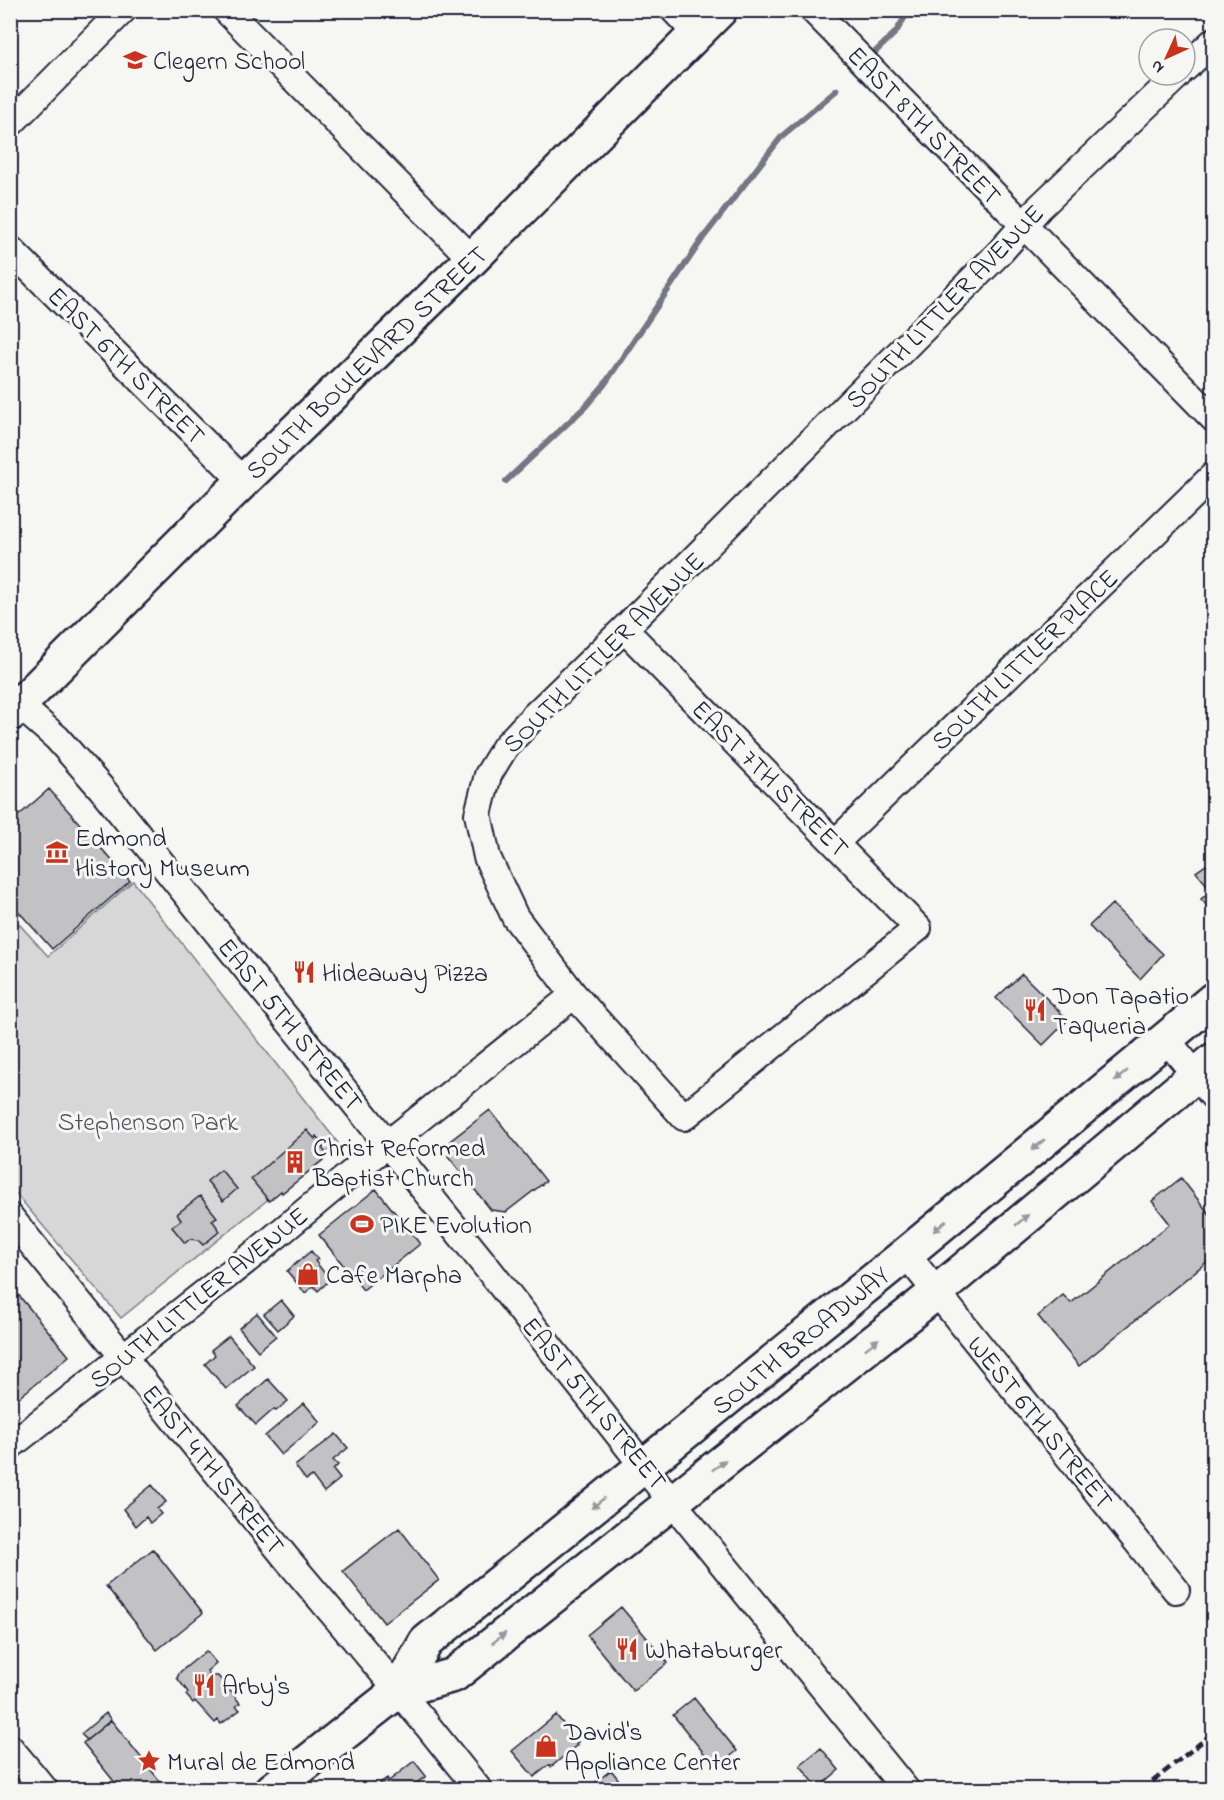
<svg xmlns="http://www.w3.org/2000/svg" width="1224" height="1800" viewBox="0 0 1224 1800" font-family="'Indie Flower',sans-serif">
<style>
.green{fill:#d7d7d7;stroke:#7c7c89;stroke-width:1.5}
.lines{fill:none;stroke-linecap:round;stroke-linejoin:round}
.stream{stroke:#757583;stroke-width:6}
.building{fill:#c2c2c4;stroke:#22223b;stroke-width:1.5}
.minor-casing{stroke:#22223b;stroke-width:30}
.major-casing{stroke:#22223b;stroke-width:38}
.minor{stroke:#f6f6f2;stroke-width:26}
.major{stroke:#f6f6f2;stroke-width:33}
.rail{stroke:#22223b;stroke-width:4.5;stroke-dasharray:9 4.5;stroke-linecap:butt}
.oneway{fill:#9797a0}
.labels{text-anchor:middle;stroke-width:6;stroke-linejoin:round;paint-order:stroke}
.poi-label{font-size:26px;fill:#22223b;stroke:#f6f6f2;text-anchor:start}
.street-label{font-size:26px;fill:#22223b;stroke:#f6f6f2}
.park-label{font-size:26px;fill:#4f4f62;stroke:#f6f6f2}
</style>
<rect width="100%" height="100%" fill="#f6f6f2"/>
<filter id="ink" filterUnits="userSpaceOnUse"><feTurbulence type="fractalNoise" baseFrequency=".0167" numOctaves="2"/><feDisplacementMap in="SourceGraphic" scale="12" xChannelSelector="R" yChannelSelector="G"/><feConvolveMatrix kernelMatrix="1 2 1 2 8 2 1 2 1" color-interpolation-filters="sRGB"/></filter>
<g filter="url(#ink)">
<!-- green -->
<path class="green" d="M133,881L338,1143L121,1318L11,1188L10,914L48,956Z"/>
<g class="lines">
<!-- stream -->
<path class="stream" d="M874,53L896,32L909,10
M506,481L585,407L604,385L703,238L782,136L837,90"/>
</g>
<!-- building -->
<path class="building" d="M49,789L130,881L52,949L10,902V823Z
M1206,865L1211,869L1214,867V914L1201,899L1212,891L1196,872Z
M1112,904L1163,954L1140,979L1089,926Z
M1022,974L1068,1020L1043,1045L996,998Z
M490,1110L546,1181L506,1212L491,1210L448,1156L450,1141Z
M307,1130L315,1139L317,1136L325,1146L322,1148L328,1156L282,1193L281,1191L269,1201L251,1179Z
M221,1170L237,1189L223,1201L207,1181Z
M1181,1178L1214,1220V1256L1079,1366L1038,1316L1063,1295L1071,1303L1170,1224L1152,1201Z
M376,1189L420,1244L363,1290L319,1235Z
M200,1196L217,1217L212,1220L220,1231L203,1245L198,1240L190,1239L185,1243L172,1227L181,1220L177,1214Z
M311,1251L318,1259L315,1261L330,1280L318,1291L314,1286L305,1293L287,1271Z
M11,1286L69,1356L10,1405V1287Z
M281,1300L294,1316L278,1330L264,1314Z
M257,1313L276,1336L258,1351L239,1328Z
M229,1336L254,1366L226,1389L205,1364L215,1355L211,1350Z
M268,1379L288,1401L276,1411L274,1409L256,1425L238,1406Z
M304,1403L320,1422L281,1455L265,1436Z
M336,1434L348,1448L333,1460L338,1465L333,1470L340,1479L324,1492L312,1476L306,1480L295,1466Z
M152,1485L166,1502L157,1509L161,1514L150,1523L146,1517L136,1526L123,1509Z
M399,1528L439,1580L384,1623L343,1571Z
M153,1549L203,1613L157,1650L106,1586Z
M621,1607L668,1663L633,1691L587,1635Z
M206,1651L216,1663L207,1671L211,1676H218L240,1703L236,1706L240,1710L221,1724L218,1720L215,1723L195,1701L193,1703L186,1695L188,1692L177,1678L180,1672Z
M694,1698L737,1751L716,1768L673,1715Z
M106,1713L111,1720L87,1740L81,1734Z
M556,1715L578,1742L576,1743L577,1745L551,1767L549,1765L534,1777L512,1751Z
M111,1720L167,1790H121L83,1743Z
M821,1748L839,1770L818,1788L800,1765Z
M414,1761L426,1776L418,1782L423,1789L385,1790L380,1783L387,1778L389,1781Z
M611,1770L627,1790H586Z"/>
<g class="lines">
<!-- minor casing -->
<g class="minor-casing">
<path id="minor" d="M226,10L472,259
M674,10L697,34
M813,10L1214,419
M1185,68L1214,41
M10,124L123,10
M10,249L244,482
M624,629L918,928L684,1117L574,995L515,917L487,857L478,814L488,775L505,747L535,715L624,629L1001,251L1040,207L1178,75
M10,697L57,738L101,788L485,1265L644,1467L906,1790
M835,843L1214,475
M1166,1039L1214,1097
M10,1217L287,1559L427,1725L479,1790
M906,1254L1176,1590
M10,1446L258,1251L360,1166L574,995
M10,1748L45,1790"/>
</g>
<!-- major casing -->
<g class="major-casing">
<path id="major" d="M10,714L226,498L472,259L720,10
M398,1691L454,1675L937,1292L1214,1060
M272,1790L398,1691L426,1642L906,1254L1214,999"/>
</g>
<!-- minor -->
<use href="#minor" class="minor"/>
<!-- major -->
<use href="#major" class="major"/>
<!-- rail -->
<path class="rail" d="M1142,1790L1214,1732"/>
</g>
<!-- one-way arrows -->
<defs><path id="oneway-solid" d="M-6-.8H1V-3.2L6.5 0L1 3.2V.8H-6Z" transform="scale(1.5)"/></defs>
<g class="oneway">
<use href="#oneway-solid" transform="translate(1121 1076) rotate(140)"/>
<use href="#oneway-solid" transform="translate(1038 1145) rotate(140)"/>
<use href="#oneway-solid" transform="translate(1022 1220) rotate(-40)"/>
<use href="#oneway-solid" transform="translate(940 1226) rotate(140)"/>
<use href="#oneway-solid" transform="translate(872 1344) rotate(-38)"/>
<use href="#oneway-solid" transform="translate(719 1465) rotate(-38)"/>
<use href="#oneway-solid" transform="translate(598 1503) rotate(141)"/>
<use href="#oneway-solid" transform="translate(499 1638) rotate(-38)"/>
</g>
</g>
<!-- icons -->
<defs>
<g id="school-bare" transform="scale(1.8)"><path d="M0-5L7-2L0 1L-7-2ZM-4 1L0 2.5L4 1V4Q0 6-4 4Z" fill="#c8321e" stroke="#f6f6f2" stroke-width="2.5" paint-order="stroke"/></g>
<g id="museum-bare" transform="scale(1.8)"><path d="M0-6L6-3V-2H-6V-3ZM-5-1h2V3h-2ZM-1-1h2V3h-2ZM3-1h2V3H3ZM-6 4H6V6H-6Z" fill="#c8321e" stroke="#f6f6f2" stroke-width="2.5" paint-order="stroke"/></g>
<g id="restaurant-bare" transform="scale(1.8)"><path d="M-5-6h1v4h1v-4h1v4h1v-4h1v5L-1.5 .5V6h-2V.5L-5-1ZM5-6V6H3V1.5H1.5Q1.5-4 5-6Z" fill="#c8321e" stroke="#f6f6f2" stroke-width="2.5" paint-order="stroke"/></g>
<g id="building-bare" transform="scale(1.8)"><path d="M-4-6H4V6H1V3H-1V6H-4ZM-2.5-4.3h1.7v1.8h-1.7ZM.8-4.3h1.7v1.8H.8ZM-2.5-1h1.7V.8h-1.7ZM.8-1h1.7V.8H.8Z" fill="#c8321e" stroke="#f6f6f2" stroke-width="2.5" paint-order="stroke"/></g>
<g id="stadium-bare" transform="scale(1.8)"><path d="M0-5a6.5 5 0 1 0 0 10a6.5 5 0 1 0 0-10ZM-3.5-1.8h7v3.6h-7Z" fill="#c8321e" stroke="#f6f6f2" stroke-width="2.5" paint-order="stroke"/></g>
<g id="shop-bare" transform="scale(1.8)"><path d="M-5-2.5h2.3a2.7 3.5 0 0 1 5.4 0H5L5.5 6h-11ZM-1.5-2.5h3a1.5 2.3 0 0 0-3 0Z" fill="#c8321e" stroke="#f6f6f2" stroke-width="2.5" paint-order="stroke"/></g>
<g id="sight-bare" transform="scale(1.8)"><path d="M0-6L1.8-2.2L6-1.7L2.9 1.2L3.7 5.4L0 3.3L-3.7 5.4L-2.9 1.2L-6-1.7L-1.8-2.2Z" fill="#c8321e" stroke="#f6f6f2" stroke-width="2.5" paint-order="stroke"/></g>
</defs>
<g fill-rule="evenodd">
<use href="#school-bare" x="135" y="60"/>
<use href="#museum-bare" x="57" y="852"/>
<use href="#restaurant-bare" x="304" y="972"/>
<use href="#restaurant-bare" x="1035" y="1010"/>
<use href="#building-bare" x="295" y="1162"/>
<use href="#stadium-bare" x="362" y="1224"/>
<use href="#shop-bare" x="308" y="1274"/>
<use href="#restaurant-bare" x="627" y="1649"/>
<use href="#restaurant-bare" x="204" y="1685"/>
<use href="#shop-bare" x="546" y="1746"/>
<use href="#sight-bare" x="149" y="1761"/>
</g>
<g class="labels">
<!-- poi labels -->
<g class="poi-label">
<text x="153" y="69">Clegern School</text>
<text x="75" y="846">Edmond<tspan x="75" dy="30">History Museum</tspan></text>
<text x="322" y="981">Hideaway Pizza</text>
<text x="1053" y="1004">Don Tapatio<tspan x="1053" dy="30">Taqueria</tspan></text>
<text x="313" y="1156">Christ Reformed<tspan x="313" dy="30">Baptist Church</tspan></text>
<text x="380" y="1233">PIKE Evolution</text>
<text x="326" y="1283">Cafe Marpha</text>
<text x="645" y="1658">Whataburger</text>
<text x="222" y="1694">Arby's</text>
<text x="564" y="1740">David's<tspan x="564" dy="30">Appliance Center</tspan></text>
<text x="167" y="1770">Mural de Edmond</text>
</g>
<!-- street labels -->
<g class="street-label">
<text transform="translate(925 125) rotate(46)" y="9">EAST 8TH STREET</text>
<text transform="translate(944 306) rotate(-46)" y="9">SOUTH LITTLER AVENUE</text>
<text transform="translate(366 362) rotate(-44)" y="9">SOUTH BOULEVARD STREET</text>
<text transform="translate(127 365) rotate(45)" y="9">EAST 6TH STREET</text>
<text transform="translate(603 652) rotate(-45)" y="9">SOUTH LITTLER AVENUE</text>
<text transform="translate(1024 659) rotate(-44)" y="9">SOUTH LITTLER PLACE</text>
<text transform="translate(771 778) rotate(45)" y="9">EAST 7TH STREET</text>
<text transform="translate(291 1024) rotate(51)" y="9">EAST 5TH STREET</text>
<text transform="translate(198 1297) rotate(-39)" y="9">SOUTH LITTLER AVENUE</text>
<text transform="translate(800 1340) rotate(-39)" y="9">SOUTH BROADWAY</text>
<text transform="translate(595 1403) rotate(51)" y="9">EAST 5TH STREET</text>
<text transform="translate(1041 1422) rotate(51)" y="9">WEST 6TH STREET</text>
<text transform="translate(214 1469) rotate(51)" y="9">EAST 4TH STREET</text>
</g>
<!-- park labels -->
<g class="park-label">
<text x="148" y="1130">Stephenson Park</text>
</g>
</g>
<!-- margin -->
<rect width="1224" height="1800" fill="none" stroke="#f6f6f2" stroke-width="36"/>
<rect x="18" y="18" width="1188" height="1764" fill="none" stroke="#22223b" stroke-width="2" filter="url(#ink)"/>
<!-- north arrow -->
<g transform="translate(1167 57) rotate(225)"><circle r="28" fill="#f6f6f2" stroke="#a1a1a9" stroke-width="1.5"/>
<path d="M0-4.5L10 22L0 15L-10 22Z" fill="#c8321e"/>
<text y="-9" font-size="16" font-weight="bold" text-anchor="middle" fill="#22223b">N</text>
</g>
</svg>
